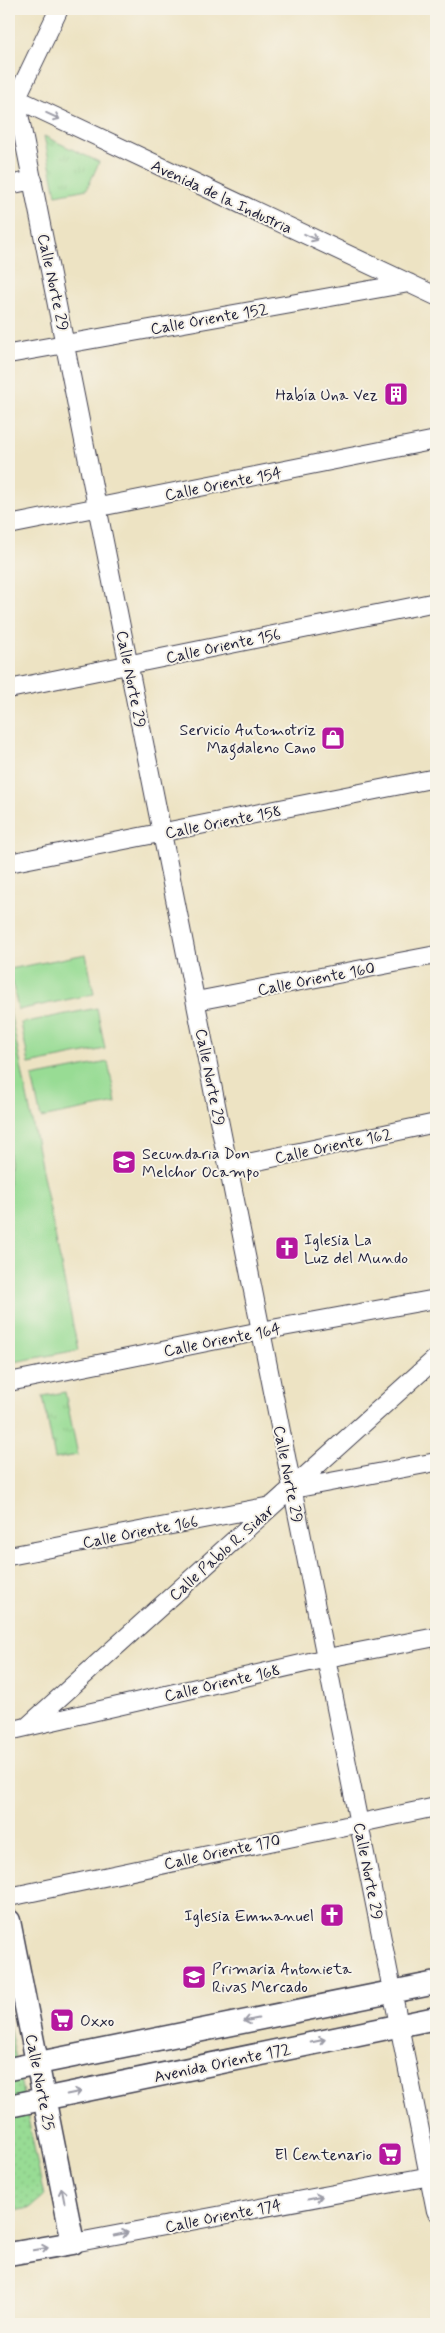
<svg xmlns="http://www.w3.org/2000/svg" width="445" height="2333" viewBox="0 0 445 2333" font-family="Mynerve,sans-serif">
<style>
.grass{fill:url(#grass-tufts);stroke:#5d7f68}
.park{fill:url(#park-dots);stroke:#5d7f68}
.garden{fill:#98dc94;stroke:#5d7f68}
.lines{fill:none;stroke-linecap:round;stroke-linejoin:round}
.minor-casing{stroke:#403f4f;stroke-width:20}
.tertiary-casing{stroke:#403f4f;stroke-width:25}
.minor{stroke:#fff;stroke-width:18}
.tertiary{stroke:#fff;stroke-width:22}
.oneway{stroke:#9c9ca7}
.labels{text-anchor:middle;stroke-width:4;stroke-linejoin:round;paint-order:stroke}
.street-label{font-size:16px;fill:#22223b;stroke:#f7f3e8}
.poi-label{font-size:16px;fill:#22223b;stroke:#f7f3e8;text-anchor:end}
</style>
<defs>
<pattern id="grass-tufts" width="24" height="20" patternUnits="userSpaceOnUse" patternTransform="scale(1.25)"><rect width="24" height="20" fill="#98dc94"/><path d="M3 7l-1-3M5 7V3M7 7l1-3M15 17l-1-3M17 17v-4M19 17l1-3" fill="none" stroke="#83bc80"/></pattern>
<pattern id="park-dots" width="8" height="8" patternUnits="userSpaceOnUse" patternTransform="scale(1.25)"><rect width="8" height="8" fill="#98dc94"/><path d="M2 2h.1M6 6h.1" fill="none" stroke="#83bc80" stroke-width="1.8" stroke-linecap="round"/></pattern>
</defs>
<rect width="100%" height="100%" fill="#f7f3e8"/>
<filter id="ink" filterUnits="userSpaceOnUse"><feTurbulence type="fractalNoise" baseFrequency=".02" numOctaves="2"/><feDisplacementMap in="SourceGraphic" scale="10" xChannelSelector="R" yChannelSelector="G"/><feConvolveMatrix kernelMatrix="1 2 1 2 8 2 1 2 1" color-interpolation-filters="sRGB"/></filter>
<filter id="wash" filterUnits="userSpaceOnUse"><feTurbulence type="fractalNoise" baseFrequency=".0096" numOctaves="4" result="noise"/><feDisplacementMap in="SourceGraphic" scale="20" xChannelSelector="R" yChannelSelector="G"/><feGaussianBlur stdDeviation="1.12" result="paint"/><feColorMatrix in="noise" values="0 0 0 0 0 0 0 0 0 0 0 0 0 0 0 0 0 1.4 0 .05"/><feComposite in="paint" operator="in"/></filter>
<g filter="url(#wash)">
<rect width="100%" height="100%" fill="#ede3c3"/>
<!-- grass -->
<path class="grass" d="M44,136L99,162L87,189L56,195Z
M65,1392L78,1455L55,1459L43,1396Z"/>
<!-- park -->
<path class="park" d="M9,2025L44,2196L30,2208L9,2212Z"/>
<!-- garden -->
<path class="garden" d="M86,954L94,994L18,1010L10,969Z
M9,1006L78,1350L9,1363Z
M97,1008L105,1049L29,1064L21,1023Z
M108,1062L116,1103L41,1118L32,1077Z"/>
</g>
<g filter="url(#ink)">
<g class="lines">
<!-- minor casing -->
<g class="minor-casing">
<path id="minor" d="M59,9L16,99L436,2211
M9,95L436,296
M9,185L33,180
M9,354L409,283
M9,525L436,440
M9,689L436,602
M9,863L436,778
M196,1001L436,955
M229,1167L436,1123
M9,1382L261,1331L436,1299
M293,1489L436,1462
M9,1556L271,1506
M28,1726L436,1358
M9,1731L327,1658L436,1637
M9,1897L436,1807
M73,2243L436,2175"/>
</g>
<!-- tertiary casing -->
<g class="tertiary-casing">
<path id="tertiary" d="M9,1921L73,2243L9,2254
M9,2069L436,1983
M9,2106L436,2018"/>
</g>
<!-- minor -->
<use href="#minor" class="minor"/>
<!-- tertiary -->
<use href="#tertiary" class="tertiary"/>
</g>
<!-- one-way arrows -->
<defs><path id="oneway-shaft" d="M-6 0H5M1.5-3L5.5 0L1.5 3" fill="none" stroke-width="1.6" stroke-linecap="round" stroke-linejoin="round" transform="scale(1.25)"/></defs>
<g class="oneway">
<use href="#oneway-shaft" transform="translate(53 116) rotate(25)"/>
<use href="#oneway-shaft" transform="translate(311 237) rotate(25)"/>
<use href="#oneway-shaft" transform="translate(251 2020) rotate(169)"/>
<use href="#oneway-shaft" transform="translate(318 2041) rotate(-12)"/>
<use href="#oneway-shaft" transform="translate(74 2093) rotate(-12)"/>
<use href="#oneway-shaft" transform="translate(63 2195) rotate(-101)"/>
<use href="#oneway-shaft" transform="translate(315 2198) rotate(-11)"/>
<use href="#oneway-shaft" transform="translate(121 2234) rotate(-11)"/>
<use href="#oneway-shaft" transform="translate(41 2249) rotate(-10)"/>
</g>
</g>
<!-- icons -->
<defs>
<g id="building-square" transform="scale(1.25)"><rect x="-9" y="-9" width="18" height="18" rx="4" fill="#b5179e" stroke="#f7f3e8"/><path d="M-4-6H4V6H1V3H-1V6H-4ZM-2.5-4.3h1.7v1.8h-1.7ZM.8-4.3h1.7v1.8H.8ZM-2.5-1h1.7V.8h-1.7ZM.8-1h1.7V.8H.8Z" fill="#fff"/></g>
<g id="shop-square" transform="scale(1.25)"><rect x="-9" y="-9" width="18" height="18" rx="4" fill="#b5179e" stroke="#f7f3e8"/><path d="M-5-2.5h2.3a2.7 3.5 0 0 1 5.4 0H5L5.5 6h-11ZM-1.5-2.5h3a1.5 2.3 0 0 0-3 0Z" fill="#fff"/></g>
<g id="school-square" transform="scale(1.25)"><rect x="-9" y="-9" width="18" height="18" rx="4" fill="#b5179e" stroke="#f7f3e8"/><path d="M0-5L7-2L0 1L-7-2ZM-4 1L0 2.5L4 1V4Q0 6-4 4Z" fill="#fff"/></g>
<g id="church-square" transform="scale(1.25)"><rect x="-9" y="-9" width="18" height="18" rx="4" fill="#b5179e" stroke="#f7f3e8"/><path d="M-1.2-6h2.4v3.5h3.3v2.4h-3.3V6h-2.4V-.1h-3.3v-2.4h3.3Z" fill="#fff"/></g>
<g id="supermarket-square" transform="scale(1.25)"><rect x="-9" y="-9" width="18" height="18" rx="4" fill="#b5179e" stroke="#f7f3e8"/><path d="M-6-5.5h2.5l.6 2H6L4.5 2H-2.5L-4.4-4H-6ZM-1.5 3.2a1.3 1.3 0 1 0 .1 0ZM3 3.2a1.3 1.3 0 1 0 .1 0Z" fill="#fff"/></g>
</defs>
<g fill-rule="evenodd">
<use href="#building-square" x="396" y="394"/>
<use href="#shop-square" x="333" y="738"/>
<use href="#school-square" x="124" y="1162"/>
<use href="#church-square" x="287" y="1248"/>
<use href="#church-square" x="332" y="1915"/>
<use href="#school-square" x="194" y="1977"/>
<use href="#supermarket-square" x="62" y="2020"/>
<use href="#supermarket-square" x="390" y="2154"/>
</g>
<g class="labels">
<!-- street labels -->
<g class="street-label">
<text transform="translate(222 196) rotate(25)" y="6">Avenida de la Industria</text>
<text transform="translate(54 282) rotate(78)" y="6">Calle Norte 29</text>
<text transform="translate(209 318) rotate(-10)" y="6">Calle Oriente 152</text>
<text transform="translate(223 483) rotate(-11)" y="6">Calle Oriente 154</text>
<text transform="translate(223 645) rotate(-12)" y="6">Calle Oriente 156</text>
<text transform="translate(132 679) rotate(79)" y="6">Calle Norte 29</text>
<text transform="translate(223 821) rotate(-11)" y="6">Calle Oriente 158</text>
<text transform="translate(316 978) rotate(-11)" y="6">Calle Oriente 160</text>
<text transform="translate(211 1077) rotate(79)" y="6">Calle Norte 29</text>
<text transform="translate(333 1145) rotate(-12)" y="6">Calle Oriente 162</text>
<text transform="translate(222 1339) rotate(-11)" y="6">Calle Oriente 164</text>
<text transform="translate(289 1474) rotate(79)" y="6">Calle Norte 29</text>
<text transform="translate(140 1531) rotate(-11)" y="6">Calle Oriente 166</text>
<text transform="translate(221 1552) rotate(-42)" y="6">Calle Pablo R. Sidar</text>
<text transform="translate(222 1682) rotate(-13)" y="6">Calle Oriente 168</text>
<text transform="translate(222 1851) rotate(-12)" y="6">Calle Oriente 170</text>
<text transform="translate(369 1871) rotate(79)" y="6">Calle Norte 29</text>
<text transform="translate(222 2062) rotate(-12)" y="6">Avenida Oriente 172</text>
<text transform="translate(41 2082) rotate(79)" y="6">Calle Norte 25</text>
<text transform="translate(223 2215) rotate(-11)" y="6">Calle Oriente 174</text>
</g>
<!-- poi labels -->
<g class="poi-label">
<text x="378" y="400">Había Una Vez</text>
<text x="316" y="735">Servicio Automotriz<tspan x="316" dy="18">Magdaleno Cano</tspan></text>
<text x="142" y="1159" text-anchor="start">Secundaria Don<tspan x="142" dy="18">Melchor Ocampo</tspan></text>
<text x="304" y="1245" text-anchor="start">Iglesia La<tspan x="304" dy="18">Luz del Mundo</tspan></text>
<text x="314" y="1921">Iglesia Emmanuel</text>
<text x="212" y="1974" text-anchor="start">Primaria Antonieta<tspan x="212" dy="18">Rivas Mercado</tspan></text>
<text x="80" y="2026" text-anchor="start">Oxxo</text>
<text x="372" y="2160">El Centenario</text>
</g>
</g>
<!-- margin -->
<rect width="445" height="2333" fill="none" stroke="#f7f3e8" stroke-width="30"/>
</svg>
